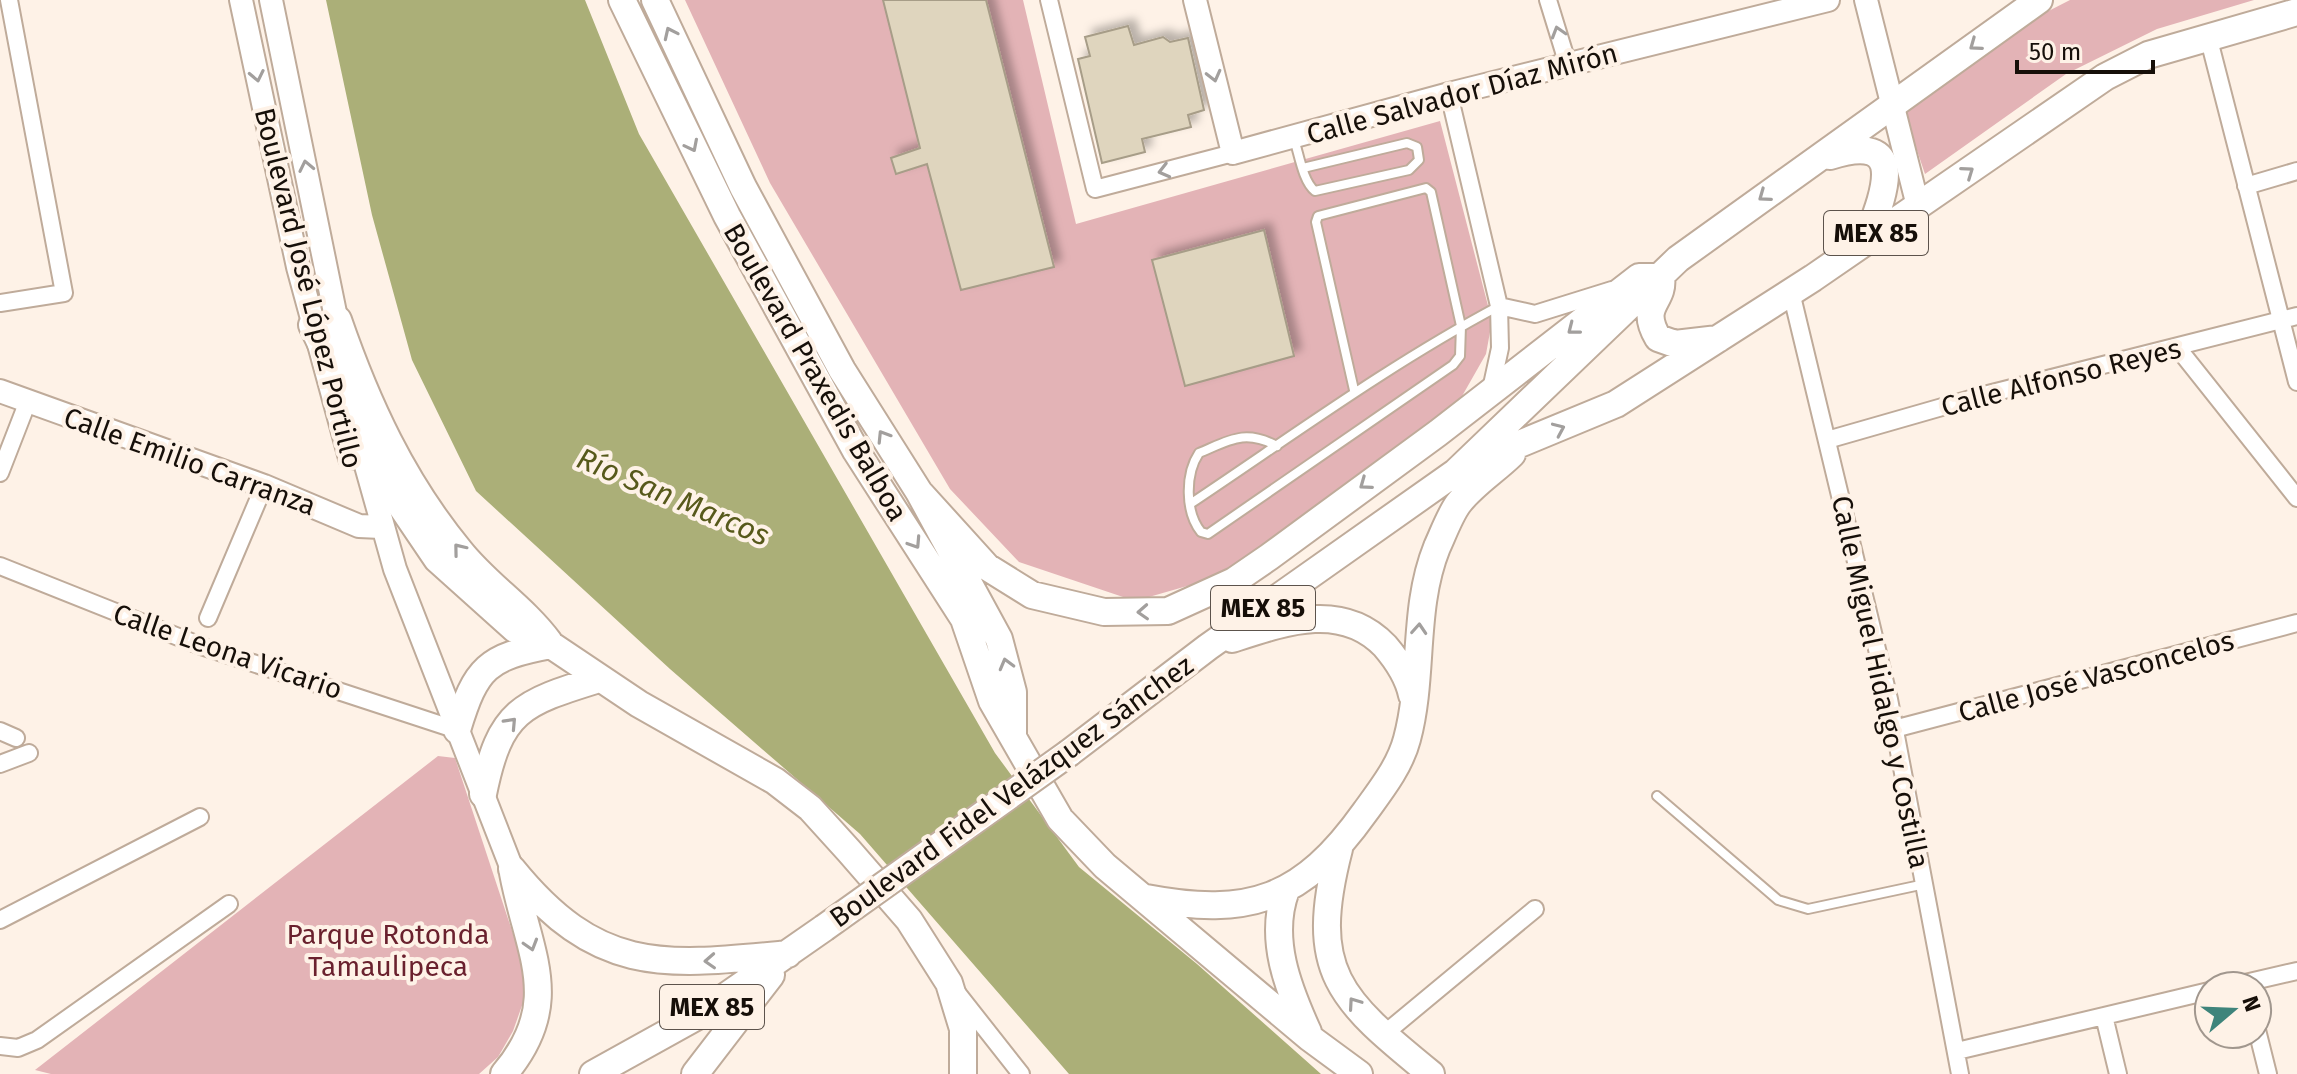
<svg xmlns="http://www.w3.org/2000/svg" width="2297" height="1074" viewBox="0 0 2297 1074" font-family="'Fira Sans',sans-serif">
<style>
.green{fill:#e3b3b6}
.water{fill:#abaf78}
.building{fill:#dfd5be;stroke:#a79d88;stroke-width:2;filter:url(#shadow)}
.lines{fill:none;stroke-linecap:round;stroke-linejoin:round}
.lane-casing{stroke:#bfab9a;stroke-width:12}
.street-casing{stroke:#bfab9a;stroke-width:20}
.secondary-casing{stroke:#bfab9a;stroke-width:26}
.primary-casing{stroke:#bfab9a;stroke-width:30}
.lane{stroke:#fff;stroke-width:8}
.street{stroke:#fff;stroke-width:16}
.secondary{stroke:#fff;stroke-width:22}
.primary{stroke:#fff;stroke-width:26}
.primary-bridge-casing{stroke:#bfab9a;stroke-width:30;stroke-linecap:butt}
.primary-bridge{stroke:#fff;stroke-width:26}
.oneway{stroke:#a29f9d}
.labels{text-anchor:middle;stroke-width:8;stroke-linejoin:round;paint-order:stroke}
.shield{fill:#fef2e7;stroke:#5c534c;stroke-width:2}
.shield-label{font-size:26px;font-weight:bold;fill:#160f09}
.street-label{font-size:28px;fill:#160f09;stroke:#fef2e7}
.park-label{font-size:28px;fill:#6a212e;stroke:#fef2e7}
.water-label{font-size:30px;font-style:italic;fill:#57591b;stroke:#fef2e7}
</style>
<defs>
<filter id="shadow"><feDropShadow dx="7" dy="-7" stdDeviation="4" flood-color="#0004"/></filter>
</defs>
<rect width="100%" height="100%" fill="#fef2e7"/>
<!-- green -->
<path class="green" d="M685,0H1023L1076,224L1440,121L1492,321L1486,354L1457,405L1316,517L1208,580L1135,601L1019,562L950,489L770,183Z
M2070,0H2254L2157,29L2066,74L1925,174L1904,112L2008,32Z
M438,756L455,758L522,961L525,997L513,1031L498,1057L479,1074H51L35,1070Z"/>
<!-- water -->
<path class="water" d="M326,0H585L639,134L995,753L1079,867L1197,964L1321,1074H1069L860,834L670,669L476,491L412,360L372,215Z"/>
<!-- building -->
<path class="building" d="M883,0H986L1054,267L961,290L927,164L896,174L891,158L920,148Z
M1128,26L1134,45L1163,37L1170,42L1188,38L1204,110L1188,115L1191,127L1142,139L1145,152L1102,163L1078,59L1090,56L1085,37Z
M1264,230L1294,356L1185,386L1152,260Z"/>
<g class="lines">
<!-- lane casing -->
<g class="lane-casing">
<path id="lane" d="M1294,139C1299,154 1303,182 1315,191L1409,170L1419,160L1417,147L1407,143L1303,168
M1277,446C1245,429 1230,440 1199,453C1185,474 1185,512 1201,532L1208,534L1453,365L1460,356L1461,326L1431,192L1426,188L1318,216L1316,222L1354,390
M1190,504C1292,436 1390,364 1499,306
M1657,796L1778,900L1808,909L1925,884"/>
</g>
<!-- street casing -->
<g class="street-casing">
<path id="street" d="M1049,0L1095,189L1233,153
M1548,0L1568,65
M2208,36L2297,382
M1449,94L1499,306L1500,348L1490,394
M2246,186L2297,171
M1791,292L1889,699L1960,1074
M0,303L64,293L9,0
M1499,306L1535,314L1612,290
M2177,347L2297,498
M1827,440L1984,395L2297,316
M0,473L28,401
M0,566L201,646L457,730
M208,618L264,486
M1894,729L2297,623
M0,731L16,738
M0,764L29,753
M0,920L200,817
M2232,986L2297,971
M958,994L1021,1074
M2104,1016L2118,1074
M2257,1030L2268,1074
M1383,1035L1535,909
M0,1046L18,1048L37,1040L229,904
M1957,1051L2209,991"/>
</g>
<!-- secondary casing -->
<g class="secondary-casing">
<path id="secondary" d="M241,0L298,267L350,458
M271,0L340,337
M1195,0L1233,153L1449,94L1828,0
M1866,0L1918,206
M0,391L264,486L359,526L381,527
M356,430L395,569L512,869"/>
</g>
<!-- primary casing -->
<g class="primary-casing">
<path id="primary" d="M622,0L727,216L856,451L964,619L992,701L1060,819L1105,866L1310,1038L1359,1074
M655,0L743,187L842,370L919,492L999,639L1013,692V734
M1830,156C1910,131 1884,194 1867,239
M338,320C367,404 403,482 460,551C487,585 523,607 549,642
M312,325L395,497L437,559L515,629L551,645L639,704L775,781L810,808L849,851L909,920L949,983L963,1029V1074
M1471,464L1616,404L1813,278L2105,77L2148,55L2297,12
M919,492L987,567L1032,595L1104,612L1168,611L1234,581L1269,557L1438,433L1639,277H1661C1665,303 1638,304 1658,338L1675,344L1718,339
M1232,639C1284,622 1342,601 1385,646C1397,660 1408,676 1412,695
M457,730C476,667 487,657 551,645
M1069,753L1208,647L1456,472L1678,259L2039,0
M483,794C500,710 521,703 599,679
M1339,849C1307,972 1339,999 1431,1074
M512,869C598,975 663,966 788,954
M1286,890C1268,938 1288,988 1308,1032
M1146,898C1250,918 1303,899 1365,812C1381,790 1400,766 1407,739C1424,676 1412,609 1437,547C1443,534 1450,515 1458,504C1472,485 1496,470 1512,454
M504,1074C565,1002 528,953 513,873
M593,1074L696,1017L824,928
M695,1074L771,975"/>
</g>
<!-- lane -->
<use href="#lane" class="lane"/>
<!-- street -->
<use href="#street" class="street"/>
<!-- secondary -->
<use href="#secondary" class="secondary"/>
<!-- primary -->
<use href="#primary" class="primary"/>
<!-- primary-bridge casing -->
<g class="primary-bridge-casing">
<path id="primary-bridge" d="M824,928L1069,753"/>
</g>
<!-- primary-bridge -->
<use href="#primary-bridge" class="primary-bridge"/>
</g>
<!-- one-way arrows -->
<defs><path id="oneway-chevron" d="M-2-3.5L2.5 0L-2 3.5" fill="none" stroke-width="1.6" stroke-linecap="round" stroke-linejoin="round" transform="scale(2)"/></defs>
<g class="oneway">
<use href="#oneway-chevron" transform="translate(1558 32) rotate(-107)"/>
<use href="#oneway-chevron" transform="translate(670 33) rotate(-115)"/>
<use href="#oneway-chevron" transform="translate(1975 45) rotate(144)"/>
<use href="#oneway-chevron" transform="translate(257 76) rotate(78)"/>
<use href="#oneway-chevron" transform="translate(1214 76) rotate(76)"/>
<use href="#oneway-chevron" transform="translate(692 146) rotate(63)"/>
<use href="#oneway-chevron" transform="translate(306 166) rotate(-102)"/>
<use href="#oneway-chevron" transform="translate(1164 171) rotate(166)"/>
<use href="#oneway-chevron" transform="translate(1968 172) rotate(-35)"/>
<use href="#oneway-chevron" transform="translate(1764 196) rotate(144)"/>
<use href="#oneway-chevron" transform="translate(1573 329) rotate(142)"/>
<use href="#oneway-chevron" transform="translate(1559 429) rotate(-24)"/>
<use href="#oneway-chevron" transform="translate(883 436) rotate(-122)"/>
<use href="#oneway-chevron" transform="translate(1365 484) rotate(144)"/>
<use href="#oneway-chevron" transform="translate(915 543) rotate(57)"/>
<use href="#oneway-chevron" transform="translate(459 549) rotate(-129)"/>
<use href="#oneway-chevron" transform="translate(1143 612) rotate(177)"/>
<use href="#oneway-chevron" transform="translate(1419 629) rotate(-86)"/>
<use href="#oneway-chevron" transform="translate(1006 664) rotate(-105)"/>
<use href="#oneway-chevron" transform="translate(511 723) rotate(-47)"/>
<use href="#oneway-chevron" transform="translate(531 945) rotate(73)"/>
<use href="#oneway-chevron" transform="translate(710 961) rotate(177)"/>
<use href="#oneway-chevron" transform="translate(1354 1003) rotate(-125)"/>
</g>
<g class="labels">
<!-- shield labels -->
<g class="shield">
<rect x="1824" y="211" width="104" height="44" rx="6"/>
<rect x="1211" y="586" width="104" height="44" rx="6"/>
<rect x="660" y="985" width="104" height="44" rx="6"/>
</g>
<g class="shield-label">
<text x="1876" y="242">MEX 85</text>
<text x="1263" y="617">MEX 85</text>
<text x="712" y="1016">MEX 85</text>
</g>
<!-- street labels -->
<g class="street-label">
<text transform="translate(1462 93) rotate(-15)" y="10">Calle Salvador Díaz Mirón</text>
<text transform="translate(309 288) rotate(76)" y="10">Boulevard José López Portillo</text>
<text transform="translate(816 372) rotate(60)" y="10">Boulevard Praxedis Balboa</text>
<text transform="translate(2061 377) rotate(-14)" y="10">Calle Alfonso Reyes</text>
<text transform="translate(190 461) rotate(20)" y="10">Calle Emilio Carranza</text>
<text transform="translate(228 651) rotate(19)" y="10">Calle Leona Vicario</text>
<text transform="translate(2096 676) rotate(-15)" y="10">Calle José Vasconcelos</text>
<text transform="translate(1881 682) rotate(78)" y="10">Calle Miguel Hidalgo y Costilla</text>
<text transform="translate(1011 791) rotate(-36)" y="10">Boulevard Fidel Velázquez Sánchez</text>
</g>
<!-- park labels -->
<g class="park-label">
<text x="388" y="944">Parque Rotonda<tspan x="388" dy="32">Tamaulipeca</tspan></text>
</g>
<!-- water labels -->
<g class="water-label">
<text transform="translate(673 497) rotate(23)" y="10">Río San Marcos</text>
</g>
</g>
<!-- north arrow -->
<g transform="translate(2233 1010) rotate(71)"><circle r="38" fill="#fef2e7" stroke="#a1978e" stroke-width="2"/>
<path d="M0-6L14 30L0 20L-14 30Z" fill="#3e847b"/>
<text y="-12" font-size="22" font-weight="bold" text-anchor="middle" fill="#160f09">N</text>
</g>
<!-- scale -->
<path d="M2017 60v12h136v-12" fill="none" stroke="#160f09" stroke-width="4"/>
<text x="2029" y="60" font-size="24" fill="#160f09" stroke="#fef2e7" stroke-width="6" paint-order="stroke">50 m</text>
</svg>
